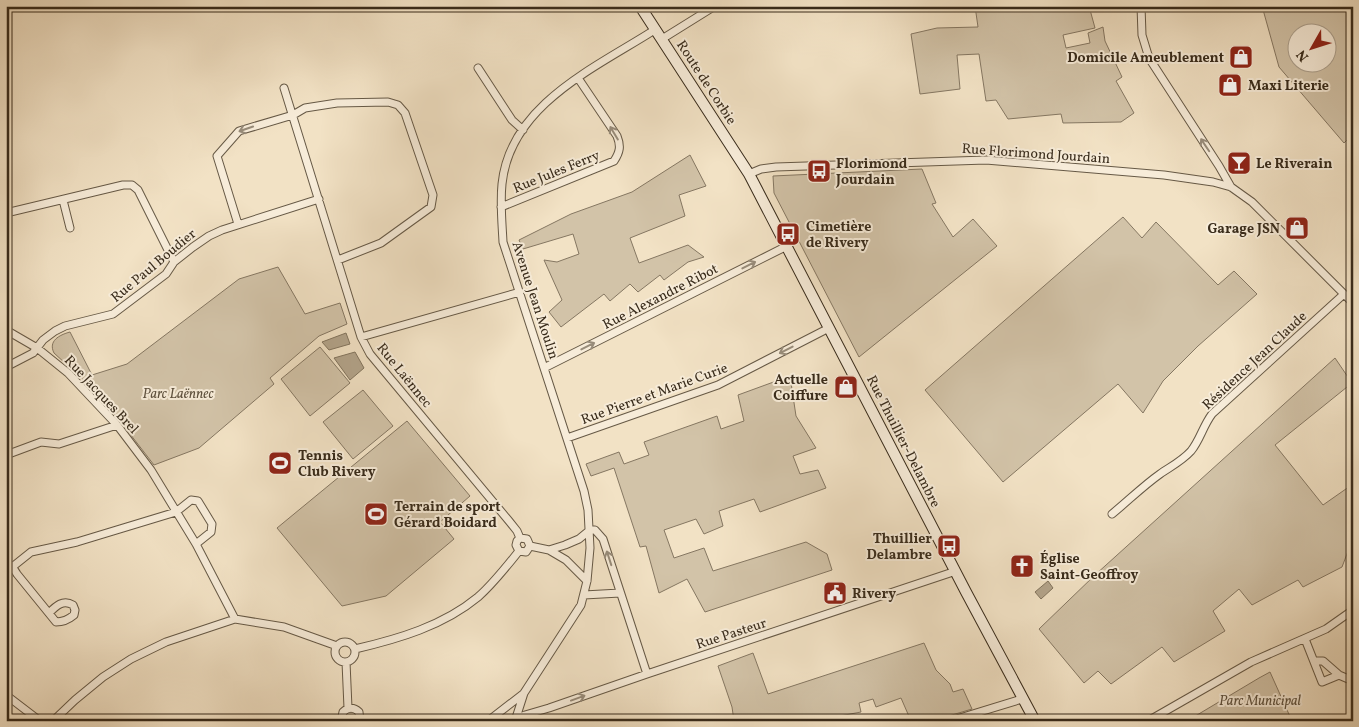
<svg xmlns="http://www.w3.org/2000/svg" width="1359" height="727" viewBox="0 0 1359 727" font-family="Vollkorn,serif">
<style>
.green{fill:#d2c3a8;stroke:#857762;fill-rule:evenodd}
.water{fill:#b3a48b;stroke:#82745e}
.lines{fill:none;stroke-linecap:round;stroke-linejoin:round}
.street-casing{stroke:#665946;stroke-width:9}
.secondary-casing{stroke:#382b1b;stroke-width:12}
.street{stroke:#f7ecd9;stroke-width:7}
.secondary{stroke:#f7ecd9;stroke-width:10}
.oneway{stroke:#988c7a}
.labels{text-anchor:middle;stroke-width:4;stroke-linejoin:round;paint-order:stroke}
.poi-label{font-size:14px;font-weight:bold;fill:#382b1b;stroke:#f7ecd9;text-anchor:start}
.street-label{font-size:14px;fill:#382b1b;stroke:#f7ecd9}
.park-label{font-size:14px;font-style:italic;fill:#5e513e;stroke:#f7ecd9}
</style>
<rect width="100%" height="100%" fill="#f2e2c5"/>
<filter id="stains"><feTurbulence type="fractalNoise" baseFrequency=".004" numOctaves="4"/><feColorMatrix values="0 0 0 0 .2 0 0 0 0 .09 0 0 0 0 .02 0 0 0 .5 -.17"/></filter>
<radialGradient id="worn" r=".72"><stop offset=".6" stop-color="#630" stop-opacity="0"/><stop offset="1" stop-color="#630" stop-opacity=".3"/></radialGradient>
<!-- green -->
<path class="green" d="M975,6H1089L1095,28L1063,35L1066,48L1090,43L1088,33L1103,27L1105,41L1122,77L1116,81L1134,113L1121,122L1063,123L1061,114L1008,119L996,100L986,101L979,54L957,55L960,89L920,94L911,34L937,28L978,27Z
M1262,6H1353V134L1344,143L1279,67ZM1296,32H1326V62H1296Z
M690,155L706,186L679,195L685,216L630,238L639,263L688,245L704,257L688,262L664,280L660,275L638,292L630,284L610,301L604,294L561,327L549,312L562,300L544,260L557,262L579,254L573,234L523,249L519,240L571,214L632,192Z
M922,169L936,203L932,204L953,237L973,219L997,246L859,357L774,193L773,176Z
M1123,217L1142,238L1156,222L1218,285L1234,271L1257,294L1198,346L1163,381L1143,413L1118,384L1003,482L925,390Z
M278,267L305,314L340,303L347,324L319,336L270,378L274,384L199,448L154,465L110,408L90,386L54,353C48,341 59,335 70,332L92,375L127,364L239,279Z
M320,347L350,383L310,416L281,379Z
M1335,358L1352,383L1275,445L1323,505L1353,484V538L1342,567L1303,587L1298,580L1252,605L1239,589L1213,611L1225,631L1174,662L1162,647L1111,684L1098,671L1084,683L1039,629L1095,575Z
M790,376L796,416L816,448L793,456L800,474L818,470L826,488L760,512L754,499L719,511L723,526L704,534L696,519L664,530L674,558L704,548L713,571L806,542L827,554L832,570L705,612L687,579L659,593L646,546L640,547L614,468L591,476L586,464L619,452L624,464L649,455L644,442L717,416L721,429L744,421L738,395Z
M363,390L393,426L353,459L323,422Z
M407,421L470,496L440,522L454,539L386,596L342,606L277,528Z
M924,643L936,670L950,684L953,692L963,689L972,709L932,721H911L901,698L876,707L873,699L859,703L861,712L813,721H734L732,707L718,666L753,653L768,694Z
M1270,672L1292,721H1187L1259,678Z"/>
<!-- water -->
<path class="water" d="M346,333L350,344L329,350L322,342Z
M355,352L364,368L350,380L334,358Z
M1048,581L1053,588L1041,599L1035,592Z"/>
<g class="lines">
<!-- street casing -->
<g class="street-casing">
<path id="street" d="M1141,6L1142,35L1149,58L1219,166L1231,187
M662,39L715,6
M478,68L512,120L523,130
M284,88L361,337L370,354L509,521L517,531L520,538
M749,174L761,169L776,167L986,160L1164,175L1213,182L1231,187L1252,202L1353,303
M63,200L70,228
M501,207L614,161C620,152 621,146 617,136L578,78
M6,213L123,185H132L138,190L174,262
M238,224L217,156L239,131L293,115L305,108L337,103L388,102L398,105L405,113L433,195L431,207L381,243L338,260
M6,330L37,348L68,373L117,425L151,470L196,544L235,619
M361,337L520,292
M6,367L33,353L43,340L55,331L65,326L113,314L166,274L174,262L193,247L209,236L222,230L319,199
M544,368L787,246
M567,438L718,385L829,328
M6,455L41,442L59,444L117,425
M1112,514C1128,501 1143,486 1160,474C1170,467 1182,461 1191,451C1200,440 1203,426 1212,414L1344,294
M520,538L527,539L530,546
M530,546L549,550L566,560L587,581
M549,550L565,545L579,539L590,530H595L603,539L647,674
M519,551L516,545L517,541L520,538
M519,551L526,552L530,546
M12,566L17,574L56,622C63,622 68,620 74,615L75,610L73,605C63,599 56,606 49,613
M6,572L31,552L77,542L176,512L191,500L198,501L212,524L211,532L196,544
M584,595L620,593
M1305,639L1322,682L1339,675L1323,661H1314
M335 652a10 10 0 1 1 20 0a10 10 0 1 1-20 0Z
M355,649C398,639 443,626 478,597C493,584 506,567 519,551
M346,662L348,708
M1339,675L1353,681
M6,695L40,721
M515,720L525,715L549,708L647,674L956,571
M53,721L75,700L103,677L131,659L166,642L235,619L284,627L337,646
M286,721L341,719
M341,721L343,712C348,707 354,707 359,712L360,721
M488,721L523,694
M515,721L524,693L581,605L587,581L590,548L588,510L584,491L503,242C502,222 500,203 502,184C510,104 597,67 656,29
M950,721L1022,699
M1148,721L1251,662L1326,629L1353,610"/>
</g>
<!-- secondary casing -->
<g class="secondary-casing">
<path id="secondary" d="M640,6L749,174L966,592L1035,721"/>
</g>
<!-- street -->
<use href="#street" class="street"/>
<!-- secondary -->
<use href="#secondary" class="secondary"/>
</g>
<!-- one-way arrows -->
<defs><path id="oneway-shaft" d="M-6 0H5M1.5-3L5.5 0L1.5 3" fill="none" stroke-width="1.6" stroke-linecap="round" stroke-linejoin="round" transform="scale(1.25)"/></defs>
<g class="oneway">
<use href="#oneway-shaft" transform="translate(246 129) rotate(161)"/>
<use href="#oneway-shaft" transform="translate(614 133) rotate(-121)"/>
<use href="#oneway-shaft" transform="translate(1205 145) rotate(-124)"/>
<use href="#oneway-shaft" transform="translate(749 265) rotate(-27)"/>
<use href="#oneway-shaft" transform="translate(588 346) rotate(-27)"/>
<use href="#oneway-shaft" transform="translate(786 350) rotate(153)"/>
<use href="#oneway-shaft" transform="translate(609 558) rotate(-108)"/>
<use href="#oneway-shaft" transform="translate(578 698) rotate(-20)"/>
</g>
<!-- icons -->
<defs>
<g id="shop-square" transform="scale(1.25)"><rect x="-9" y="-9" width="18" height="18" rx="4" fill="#8f2418" stroke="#f7ecd9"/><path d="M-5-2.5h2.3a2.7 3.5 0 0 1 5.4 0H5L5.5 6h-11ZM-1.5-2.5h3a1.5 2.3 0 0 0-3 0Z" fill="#fff"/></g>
<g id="bar-square" transform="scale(1.25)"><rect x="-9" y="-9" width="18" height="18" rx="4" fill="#8f2418" stroke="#f7ecd9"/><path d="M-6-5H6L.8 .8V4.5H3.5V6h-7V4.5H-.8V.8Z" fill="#fff"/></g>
<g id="bus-square" transform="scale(1.25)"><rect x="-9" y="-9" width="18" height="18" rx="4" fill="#8f2418" stroke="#f7ecd9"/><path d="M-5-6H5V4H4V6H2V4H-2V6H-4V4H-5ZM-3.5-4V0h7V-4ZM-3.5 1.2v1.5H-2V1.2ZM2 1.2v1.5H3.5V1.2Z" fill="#fff"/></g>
<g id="stadium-square" transform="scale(1.25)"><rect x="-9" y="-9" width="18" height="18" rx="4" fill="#8f2418" stroke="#f7ecd9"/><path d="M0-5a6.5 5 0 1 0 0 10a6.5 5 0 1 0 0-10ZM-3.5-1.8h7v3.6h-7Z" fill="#fff"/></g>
<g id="church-square" transform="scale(1.25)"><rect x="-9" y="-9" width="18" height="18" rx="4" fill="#8f2418" stroke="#f7ecd9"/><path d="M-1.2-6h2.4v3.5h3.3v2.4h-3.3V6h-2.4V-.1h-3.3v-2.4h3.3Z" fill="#fff"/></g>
<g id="civic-square" transform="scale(1.25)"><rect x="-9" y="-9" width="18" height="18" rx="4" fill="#8f2418" stroke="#f7ecd9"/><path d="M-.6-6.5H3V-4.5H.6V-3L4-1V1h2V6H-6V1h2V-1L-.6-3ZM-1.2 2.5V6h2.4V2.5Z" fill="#fff"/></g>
</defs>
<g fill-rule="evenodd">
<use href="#shop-square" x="1241" y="57"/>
<use href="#shop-square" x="1230" y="85"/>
<use href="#bar-square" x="1239" y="163"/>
<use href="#bus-square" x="819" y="171"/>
<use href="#shop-square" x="1297" y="228"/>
<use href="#bus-square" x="788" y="234"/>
<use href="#shop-square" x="846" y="387"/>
<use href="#stadium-square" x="280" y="463"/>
<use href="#stadium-square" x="376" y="514"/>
<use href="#bus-square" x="949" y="546"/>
<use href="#church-square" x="1022" y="566"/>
<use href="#civic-square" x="835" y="593"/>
</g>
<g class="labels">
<!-- poi labels -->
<g class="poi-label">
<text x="1224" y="62" text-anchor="end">Domicile Ameublement</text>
<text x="1248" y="90">Maxi Literie</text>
<text x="836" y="168">Florimond<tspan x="836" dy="16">Jourdain</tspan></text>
<text x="1256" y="168">Le Riverain</text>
<text x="806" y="231">Cimetière<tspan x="806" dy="16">de Rivery</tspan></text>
<text x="1280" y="233" text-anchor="end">Garage JSN</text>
<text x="828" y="384" text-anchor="end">Actuelle<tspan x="828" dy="16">Coiffure</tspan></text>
<text x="298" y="460">Tennis<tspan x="298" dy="16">Club Rivery</tspan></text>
<text x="394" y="511">Terrain de sport<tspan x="394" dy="16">Gérard Boidard</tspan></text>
<text x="932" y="543" text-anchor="end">Thuillier<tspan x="932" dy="16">Delambre</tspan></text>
<text x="1040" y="563">Église<tspan x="1040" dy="16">Saint-Geoffroy</tspan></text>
<text x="852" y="598">Rivery</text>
</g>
<!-- street labels -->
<g class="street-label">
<text transform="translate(707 82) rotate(57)" y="5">Route de Corbie</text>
<text transform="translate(1036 153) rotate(4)" y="5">Rue Florimond Jourdain</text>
<text transform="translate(556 171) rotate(-22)" y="5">Rue Jules Ferry</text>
<text transform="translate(153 265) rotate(-40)" y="5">Rue Paul Boudier</text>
<text transform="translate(660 296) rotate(-27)" y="5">Rue Alexandre Ribot</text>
<text transform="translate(536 300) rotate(72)" y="5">Avenue Jean Moulin</text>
<text transform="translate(1254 360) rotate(-43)" y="5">Résidence Jean Claude</text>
<text transform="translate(405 375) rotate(51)" y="5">Rue Laënnec</text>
<text transform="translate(654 393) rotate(-20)" y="5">Rue Pierre et Marie Curie</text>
<text transform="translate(102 394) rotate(47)" y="5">Rue Jacques Brel</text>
<text transform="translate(904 441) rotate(63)" y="5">Rue Thuillier-Delambre</text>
<text transform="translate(731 633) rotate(-18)" y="5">Rue Pasteur</text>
</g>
<!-- park labels -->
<g class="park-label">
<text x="178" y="398">Parc Laënnec</text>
<text x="1260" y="705">Parc Municipal</text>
</g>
</g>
<!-- margin -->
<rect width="1359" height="727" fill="none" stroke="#f2e2c5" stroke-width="25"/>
<rect x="8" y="8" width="1344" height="712" fill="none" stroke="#382b1b" stroke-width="2.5"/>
<rect x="12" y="12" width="1334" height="702" fill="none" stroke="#382b1b"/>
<!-- north arrow -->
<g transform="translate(1312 48) rotate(231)"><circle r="24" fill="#f7ecd9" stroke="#ab9f8d"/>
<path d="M0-4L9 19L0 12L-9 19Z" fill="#8f2418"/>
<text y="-8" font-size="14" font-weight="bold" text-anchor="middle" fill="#382b1b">N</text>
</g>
<rect width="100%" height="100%" filter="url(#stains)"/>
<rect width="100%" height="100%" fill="url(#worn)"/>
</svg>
